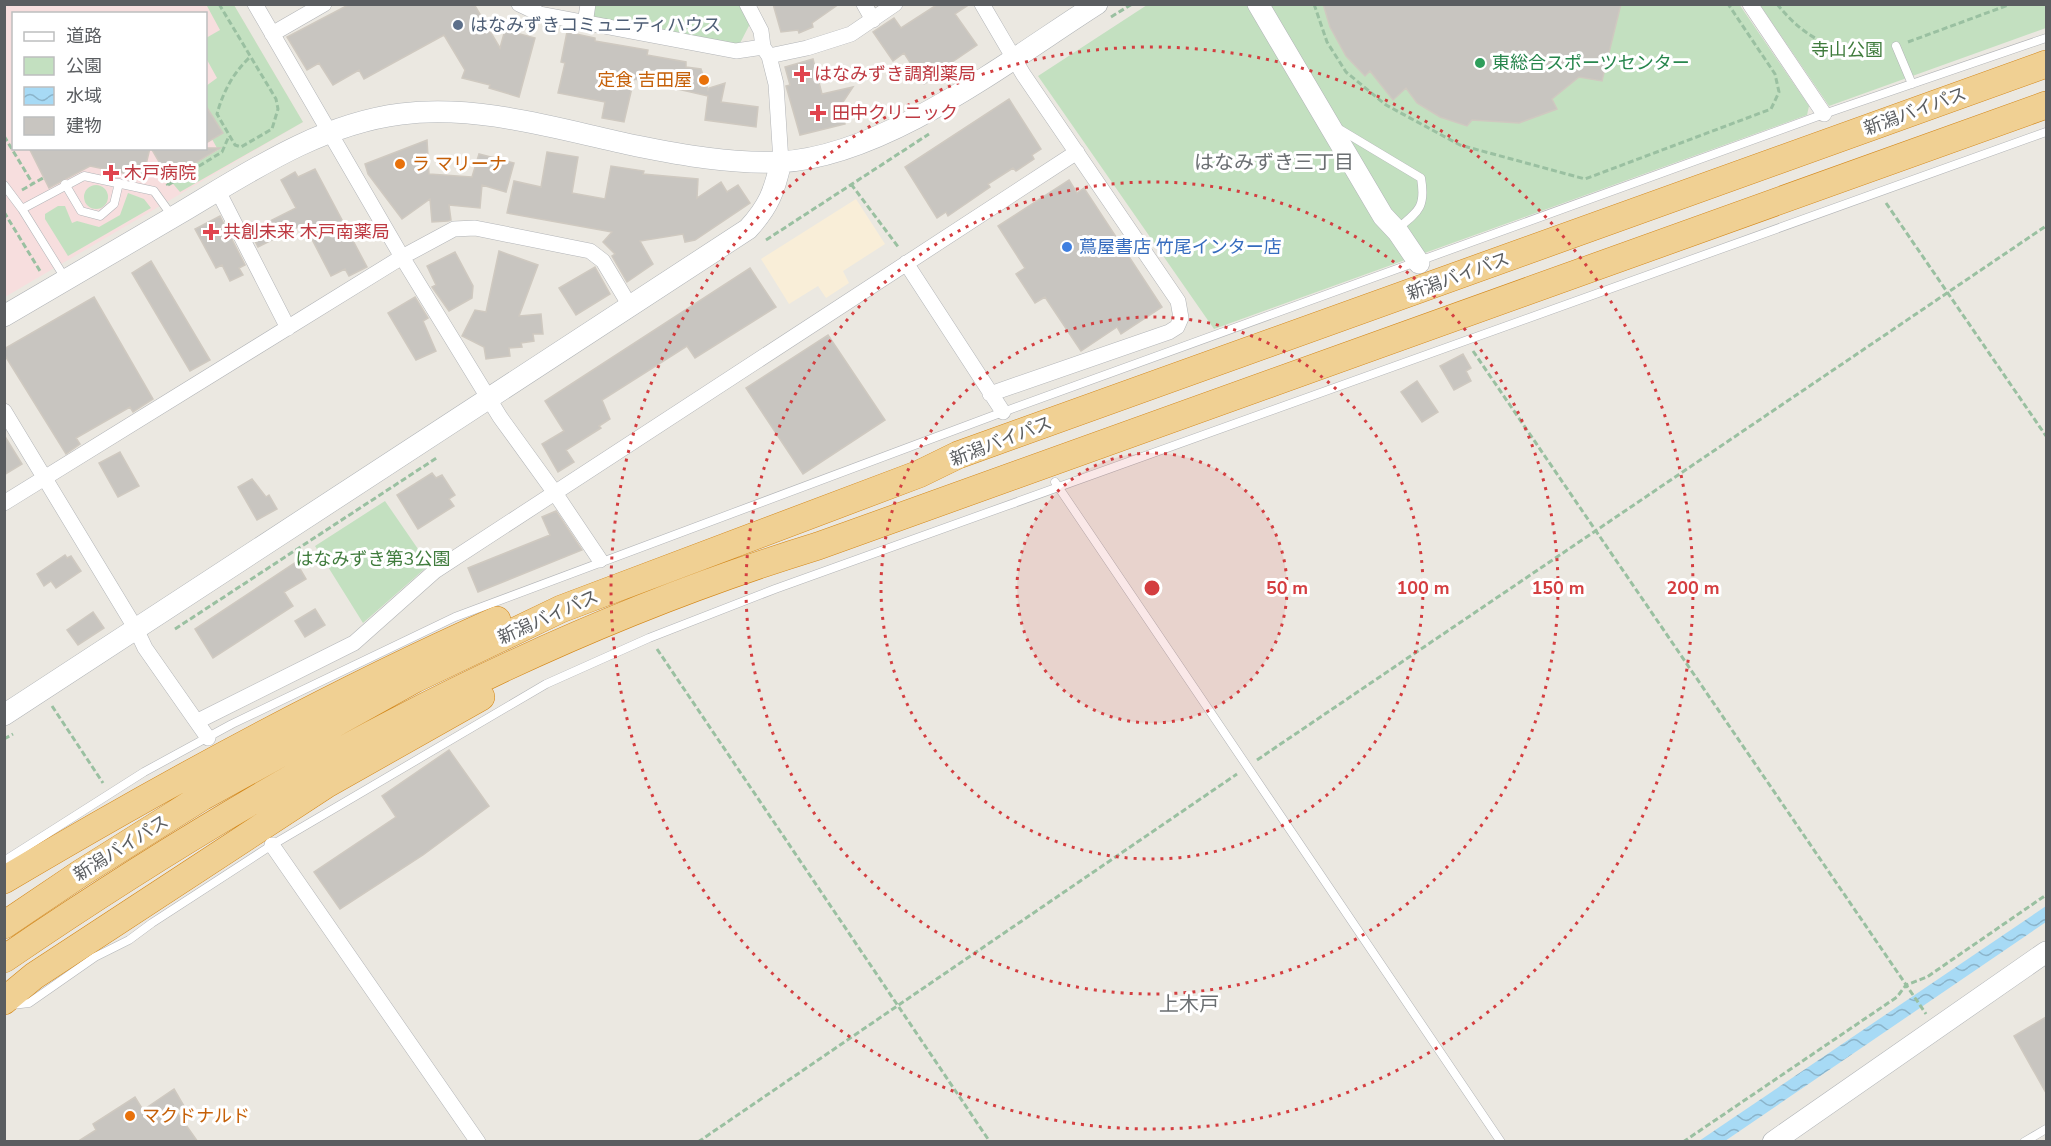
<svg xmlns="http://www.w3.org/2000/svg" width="2051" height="1146" viewBox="0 0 2051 1146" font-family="'Nunito Sans','Noto Sans JP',sans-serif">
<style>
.commercial{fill:#f9eed8}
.medical{fill:#f7dede;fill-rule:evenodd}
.green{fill:#c3e0c0}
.water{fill:url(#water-waves)}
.building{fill:#c8c5c0;stroke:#cfc9c0;stroke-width:1.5}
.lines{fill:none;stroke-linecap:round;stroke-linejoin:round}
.lane-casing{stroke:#b2b4b7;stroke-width:9}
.street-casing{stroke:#b2b4b7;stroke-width:16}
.secondary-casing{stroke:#b1b4b7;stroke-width:22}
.highway-casing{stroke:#d38719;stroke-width:28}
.path{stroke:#9ac0a1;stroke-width:3;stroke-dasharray:6 3;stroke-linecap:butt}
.lane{stroke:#fff;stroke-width:8}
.street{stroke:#fff;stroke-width:15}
.secondary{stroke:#fff;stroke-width:21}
.highway{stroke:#f0d093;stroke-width:27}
.ring{fill:none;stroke:#d43e40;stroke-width:3;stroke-dasharray:3 6}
.service-dot{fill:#5c6f8a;stroke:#fff;stroke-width:2}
.leisure-dot{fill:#2e9e5b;stroke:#fff;stroke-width:2}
.health-dot{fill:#e0444e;stroke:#fff;stroke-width:2}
.food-dot{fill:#e8710a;stroke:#fff;stroke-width:2}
.shop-dot{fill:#3f7fe0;stroke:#fff;stroke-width:2}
.labels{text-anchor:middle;stroke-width:6;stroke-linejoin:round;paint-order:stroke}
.service-label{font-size:18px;fill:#4e5e75;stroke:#fff;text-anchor:start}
.park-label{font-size:18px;fill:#407c3d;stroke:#fff}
.leisure-label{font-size:18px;fill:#27864d;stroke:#fff;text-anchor:start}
.health-label{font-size:18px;fill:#be3a42;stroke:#fff;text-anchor:start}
.food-label{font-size:18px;fill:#c56008;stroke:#fff;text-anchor:start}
.street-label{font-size:18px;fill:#5a5d60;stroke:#fff}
.shop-label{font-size:18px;fill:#366cbe;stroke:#fff;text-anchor:start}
.neighbourhood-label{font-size:20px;fill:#6b6f72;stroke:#fff}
.centre{fill:#d43e40;stroke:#fff;stroke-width:3}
.ring-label{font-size:18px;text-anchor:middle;font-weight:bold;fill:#d43e40;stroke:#fff;stroke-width:6;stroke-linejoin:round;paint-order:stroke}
</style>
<defs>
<pattern id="water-waves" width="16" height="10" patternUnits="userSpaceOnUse" patternTransform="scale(1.5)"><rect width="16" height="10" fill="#a7daf5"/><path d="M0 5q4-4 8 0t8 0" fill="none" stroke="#8bb4ca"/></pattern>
</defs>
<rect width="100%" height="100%" fill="#ebe8e1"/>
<!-- commercial -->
<path class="commercial" d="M856,199L885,244L843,271L849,283L826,298L818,286L789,304L761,259Z"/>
<!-- medical -->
<path class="medical" d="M4,5H234L303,122L5,297ZM14,14H206V148H14Z"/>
<!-- green -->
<path class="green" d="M588,4L747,5L754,16L736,51L585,24Z
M1739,4L1809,106L1807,115L1214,329L1038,76L1147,5Z
M203,5H234L303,122L180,192L169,179L218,150L206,128V86L217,78L206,58V38L220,30L207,6Z
M1760,5H2046V28L1829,106Z
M84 197a12 12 0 1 1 24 0a12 12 0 1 1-24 0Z
M128,193L144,199L151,208L68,256L45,219V214L58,206H65L72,223L77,221L99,227L120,215Z
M385,501L429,565L363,623L315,546Z"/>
<!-- water -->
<path class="water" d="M2046,906V922L1725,1141H1699Z"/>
<!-- building -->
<path class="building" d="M350,4H474L500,48L505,30L535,38L519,97L489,88L490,85L462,78L465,70L444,35L364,79L359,70L333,85L319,63L307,70L287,37Z
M773,4H839L812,23L813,27L799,33L798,30L781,32Z
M938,4H970L955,14L977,45L945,67L947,70L924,84L904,53L893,61L873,32L894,18L901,28Z
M1323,4H1621L1602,81L1579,77L1552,99L1557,109L1519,123L1472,120L1467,126L1440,117L1417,103L1406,88L1393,100L1370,71L1365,76L1346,56L1330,27Z
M567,32L595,38V41L648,50L647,55L686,62V67L701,69L708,90L709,88L725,83L721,102L758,107L756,127L705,120L708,96L634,79L624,122L602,118L605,102L558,93L565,63L561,62Z
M813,59L822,94L853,87L841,105L845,124L800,135L786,86L790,85L785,67Z
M1009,99L1041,149L1032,155L1034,159L1016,171L1013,168L988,184L990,187L948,216L946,212L937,218L905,167Z
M206,106L223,133L206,143Z
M427,140L429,174L472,177L479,154L514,163L506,192L482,185L480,208L449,205L451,220L448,221L432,222L430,199L402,219L368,174L365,164Z
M29,148H150L143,177L90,166L49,188Z
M151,148H220L169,179Z
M547,152L578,157L572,193L605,199L611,166L644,171L643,174L698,179L697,198L721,182L727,192L738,185L750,203L695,240L685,242L683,234L640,241L653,264L627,282L612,256L615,254L603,242L612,232L507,213L514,181L541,187Z
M315,169L367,267L349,276L345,269L331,276L304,224L258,247L250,231L296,208L281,180L295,172L298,177Z
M1069,180L1077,193L1084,188L1162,307L1121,334L1117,327L1081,351L1045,297L1035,303L1016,274L1025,268L998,226Z
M220,216L245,265L239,268L243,275L230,281L222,265L216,268L195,229Z
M499,251L538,265L519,316L541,314L543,334H533L534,341L521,343L522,347L509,348L510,356L486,359L484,347L462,336L475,310L486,312Z
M455,252L473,286L472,298L449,311L432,287L436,285L427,266Z
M151,261L210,360L190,371L132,273Z
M595,267L610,294L576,315L559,288Z
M750,268L776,307L695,358L687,346L602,400L610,419L599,426L601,428L566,450L574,462L558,472L542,444L564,431L545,401Z
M94,297L153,399L133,412L130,407L76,438L80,444L66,454L4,354V349Z
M415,297L428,318L423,321L436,351L416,360L388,313Z
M828,335L885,420L803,474L746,388Z
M1463,354L1471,368L1466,371L1471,381L1454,390L1440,366Z
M1417,381L1438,412L1422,422L1401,392Z
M4,435L22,464L4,475Z
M120,452L139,486L118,497L99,463Z
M432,473L436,478L442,475L455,495L449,499L454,506L418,529L397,495Z
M252,479L266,497L269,495L277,509L257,520L238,487Z
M556,511L582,550L478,592L468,568L550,535L542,517Z
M65,555L67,558L71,556L81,571L56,588L51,581L44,586L37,574Z
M296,562L306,579L284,592L293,606L213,658L195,629Z
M315,609L325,625L305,637L295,621Z
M93,612L104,628L78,645L67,630Z
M449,750L489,806L423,855L340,909L314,872L396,817L382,796Z
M2046,1017V1093L2014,1036Z
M174,1089L184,1106L176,1111L198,1142H77L96,1130L93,1124L135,1097L143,1110Z"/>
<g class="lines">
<!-- lane casing -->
<g class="lane-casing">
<path id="lane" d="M1896,46L1912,84
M1341,130L1421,178C1426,207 1419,211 1397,229
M65,184L81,211L100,216L114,204L119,183
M4,185L22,209
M65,278L22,209L84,176L154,191L172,216
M1055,482L1501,1142
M4,861L144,772L232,724L455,617L1003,412L1824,114L2046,38
M12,1005L29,1003L95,957L129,940L152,923L272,845L546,684L649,638L775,589L2046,132
M2024,1142L2046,1129"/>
</g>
<!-- street casing -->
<g class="street-casing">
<path id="street" d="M255,4L402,257L500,417L555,493L600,560
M519,4L540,14L736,51L763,47
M747,4L761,31L763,47L769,56L776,84L781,162
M864,4L873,20
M982,4L1023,74L1178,301L1181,318L1177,327L1169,332L990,394
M1750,4L1824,114
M585,24L588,4
M272,34L324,4
M769,56L807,48L851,34L895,4
M218,191L288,328
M906,263L1003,412
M4,411L136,629L145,648L208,738
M4,503L402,257L454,229L475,228L590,251L603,261L630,306
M198,721L354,643L435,571L1077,152
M272,845L478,1142"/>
</g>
<!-- secondary casing -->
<g class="secondary-casing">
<path id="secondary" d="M1258,4L1383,216L1398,232L1419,263
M4,316C63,282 121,247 180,213C249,172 320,124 401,114C481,104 560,130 637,146C682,155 732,164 779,162C885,157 1009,60 1097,4
M4,715L748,229C769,206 774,192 781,162
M1773,1142L2046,952"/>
</g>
<!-- highway casing -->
<g class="highway-casing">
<path id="highway" d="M4,880C164,785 328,695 497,620
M4,925L81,873L202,797L415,679L561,609L919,474L958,455L2046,64
M4,959C257,786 525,636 818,546L2046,105
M4,1001L34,976L327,784L481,697"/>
</g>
<!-- path -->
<path class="path" d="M219,4L276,99L278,109L272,129L241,147L235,145L217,114C223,92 233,73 250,57
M1314,4L1327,42L1346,72L1386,105L1460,145L1585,179L1771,109L1779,92L1775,74L1728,4
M1777,4C1807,41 1837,55 1884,48
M1111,17L1132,4
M1908,42L2011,4
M4,136L33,184
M144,172L161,176L168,185
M851,184L899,248
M168,185L222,152L229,136
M22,190L43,178
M1886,203L2046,436
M4,212L40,271
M766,240L929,134
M1473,351L1926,1014
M175,629L438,457
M657,649L990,1142
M52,706L103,783
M4,739L13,734
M1257,760L2046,226
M698,1142L1237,774
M1683,1142L1897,997L1906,985L1927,977L2046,895"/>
<!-- lane -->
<use href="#lane" class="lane"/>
<!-- street -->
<use href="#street" class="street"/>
<!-- secondary -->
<use href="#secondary" class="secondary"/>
<!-- highway -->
<use href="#highway" class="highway"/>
</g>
<!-- distance rings -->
<circle cx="1152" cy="588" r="135" fill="#d43e40" fill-opacity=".12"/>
<g class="ring">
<circle cx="1152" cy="588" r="135"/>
<circle cx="1152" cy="588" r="271"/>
<circle cx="1152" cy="588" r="406"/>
<circle cx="1152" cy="588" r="541"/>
</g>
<!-- markers -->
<circle class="service-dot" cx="458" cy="25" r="6"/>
<circle class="leisure-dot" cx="1480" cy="63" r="6"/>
<g class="health-dot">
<path d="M799 65h6v6h6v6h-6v6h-6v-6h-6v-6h6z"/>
<path d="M815 104h6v6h6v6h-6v6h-6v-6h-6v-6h6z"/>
<path d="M108 164h6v6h6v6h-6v6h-6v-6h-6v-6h6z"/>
<path d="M208 223h6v6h6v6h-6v6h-6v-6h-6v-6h6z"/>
</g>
<g class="food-dot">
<circle cx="704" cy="80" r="6"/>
<circle cx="400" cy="164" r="6"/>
<circle cx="130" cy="1116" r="6"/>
</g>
<circle class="shop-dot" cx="1067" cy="247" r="6"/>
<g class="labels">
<!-- service labels -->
<g class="service-label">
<text x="470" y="31">はなみずきコミュニティハウス</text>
</g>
<!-- park labels -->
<g class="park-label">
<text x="1847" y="56">寺山公園</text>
<text x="373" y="565">はなみずき第3公園</text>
</g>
<!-- leisure labels -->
<g class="leisure-label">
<text x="1492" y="69">東総合スポーツセンター</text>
</g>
<!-- health labels -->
<g class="health-label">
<text x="814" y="80">はなみずき調剤薬局</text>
<text x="832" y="119">田中クリニック</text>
<text x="124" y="179">木戸病院</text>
<text x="223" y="238">共創未来 木戸南薬局</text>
</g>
<!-- food labels -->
<g class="food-label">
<text x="692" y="86" text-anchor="end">定食 吉田屋</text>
<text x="412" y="170">ラ マリーナ</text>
<text x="142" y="1122">マクドナルド</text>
</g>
<!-- street labels -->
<g class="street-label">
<text transform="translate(1915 111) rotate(-20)" y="6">新潟バイパス</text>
<text transform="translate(1458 276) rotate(-20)" y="6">新潟バイパス</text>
<text transform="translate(1001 441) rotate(-21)" y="6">新潟バイパス</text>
<text transform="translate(548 617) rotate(-24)" y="6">新潟バイパス</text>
<text transform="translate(121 848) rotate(-32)" y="6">新潟バイパス</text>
</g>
<!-- shop labels -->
<g class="shop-label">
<text x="1079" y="253">蔦屋書店 竹尾インター店</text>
</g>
<!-- neighbourhood labels -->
<g class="neighbourhood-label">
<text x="1274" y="169">はなみずき三丁目</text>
<text x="1189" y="1011">上木戸</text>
</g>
</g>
<circle cx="1152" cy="588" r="9" class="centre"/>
<g class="ring-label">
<text x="1287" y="594">50 m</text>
<text x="1423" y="594">100 m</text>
<text x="1558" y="594">150 m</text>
<text x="1693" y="594">200 m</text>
</g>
<!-- border -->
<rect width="2051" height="1146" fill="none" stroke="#5a5d60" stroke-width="12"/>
<!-- legend -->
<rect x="12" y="12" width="195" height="138" fill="#ffffff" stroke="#bdbebf" stroke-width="1.5"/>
<rect x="24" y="32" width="30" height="9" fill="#ffffff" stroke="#bdbebf" stroke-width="1.5"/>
<text x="66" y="42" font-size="18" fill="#5a5d60">道路</text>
<rect x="24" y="57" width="30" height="18" fill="#c3e0c0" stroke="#bdbebf" stroke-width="1.5"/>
<text x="66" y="72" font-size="18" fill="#5a5d60">公園</text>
<rect x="24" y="87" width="30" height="18" fill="url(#water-waves)" stroke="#bdbebf" stroke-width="1.5"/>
<text x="66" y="102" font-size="18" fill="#5a5d60">水域</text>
<rect x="24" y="117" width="30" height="18" fill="#c8c5c0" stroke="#bdbebf" stroke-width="1.5"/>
<text x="66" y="132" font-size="18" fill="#5a5d60">建物</text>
</svg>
